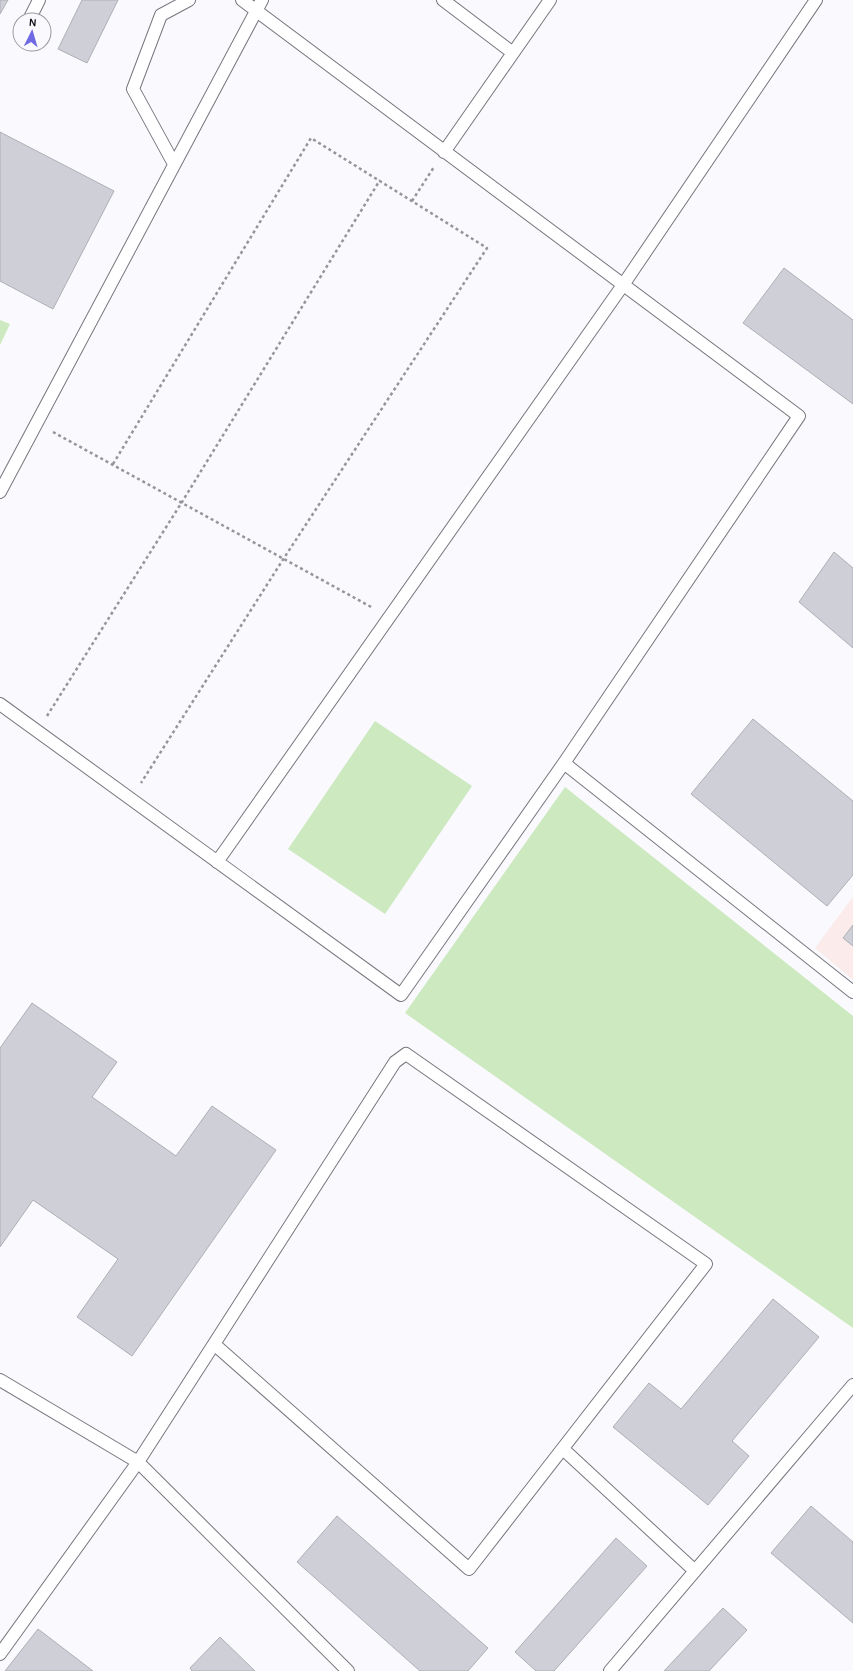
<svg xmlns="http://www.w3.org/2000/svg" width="853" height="1671" viewBox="0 0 853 1671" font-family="Karla,sans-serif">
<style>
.medical{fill:#fbebeb}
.green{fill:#cde9bf}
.building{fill:#cfcfd7;stroke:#aeafb6}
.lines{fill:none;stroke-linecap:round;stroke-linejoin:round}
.service-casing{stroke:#77777e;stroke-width:14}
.path{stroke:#96969a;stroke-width:2.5;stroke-dasharray:3 3;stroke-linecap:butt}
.service{stroke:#fff;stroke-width:12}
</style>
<rect width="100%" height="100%" fill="#f9f9fe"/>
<!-- medical -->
<path class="medical" d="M853,897V980L815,948Z"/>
<!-- green -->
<path class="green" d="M0,320L10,324L0,345Z
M375,721L472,786L385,914L288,849Z
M565,787L853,1016V1328L405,1013Z"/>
<!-- building -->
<path class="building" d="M0,0H8L0,14Z
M82,0H118L87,63L58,49Z
M0,132L114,191L53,309L0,281Z
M784,268L853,320V404L743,323Z
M834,552L853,568V648L799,602Z
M753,719L853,801V875L827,906L691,794Z
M853,925V946L843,938Z
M32,1003L117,1062L92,1097L176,1156L212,1106L276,1150L132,1356L77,1317L118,1259L33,1200L0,1247V1048Z
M773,1299L819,1337L732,1441L749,1456L708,1505L613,1427L649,1383L681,1409Z
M811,1506L853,1542V1623L771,1553Z
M337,1516L488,1648L468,1671H420L297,1562Z
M616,1538L647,1566L554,1671H536L515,1652Z
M723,1608L747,1630L709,1671H664Z
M38,1629L93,1671H5Z
M220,1637L255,1671H192L190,1668Z"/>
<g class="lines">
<!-- service casing -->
<g class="service-casing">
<path id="service" d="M443,0L513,53
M29,20L39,0
M444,152L550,0
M174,164L133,89L161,15L189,0
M0,492L262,0
M0,704L401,995L564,763L799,416L242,0
M564,763L853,992
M217,862L623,285L816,0
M406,1054L706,1264L469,1569L214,1344L395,1062Z
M0,1380L138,1462L348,1671
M563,1449L695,1571
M0,1654L138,1462L214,1344
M610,1671L853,1385"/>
</g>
<!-- path -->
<path class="path" d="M412,201L434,167
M53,432L373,608
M113,464L311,138L487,248L284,558L141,783
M47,716L182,502L380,180"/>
<!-- service -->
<use href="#service" class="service"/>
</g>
<!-- north arrow -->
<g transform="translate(32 32) rotate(5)"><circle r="19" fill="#f9f9fe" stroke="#9c9ca0"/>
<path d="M0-3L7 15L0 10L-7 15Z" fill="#6f69e3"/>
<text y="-6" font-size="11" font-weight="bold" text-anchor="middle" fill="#101013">N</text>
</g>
</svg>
